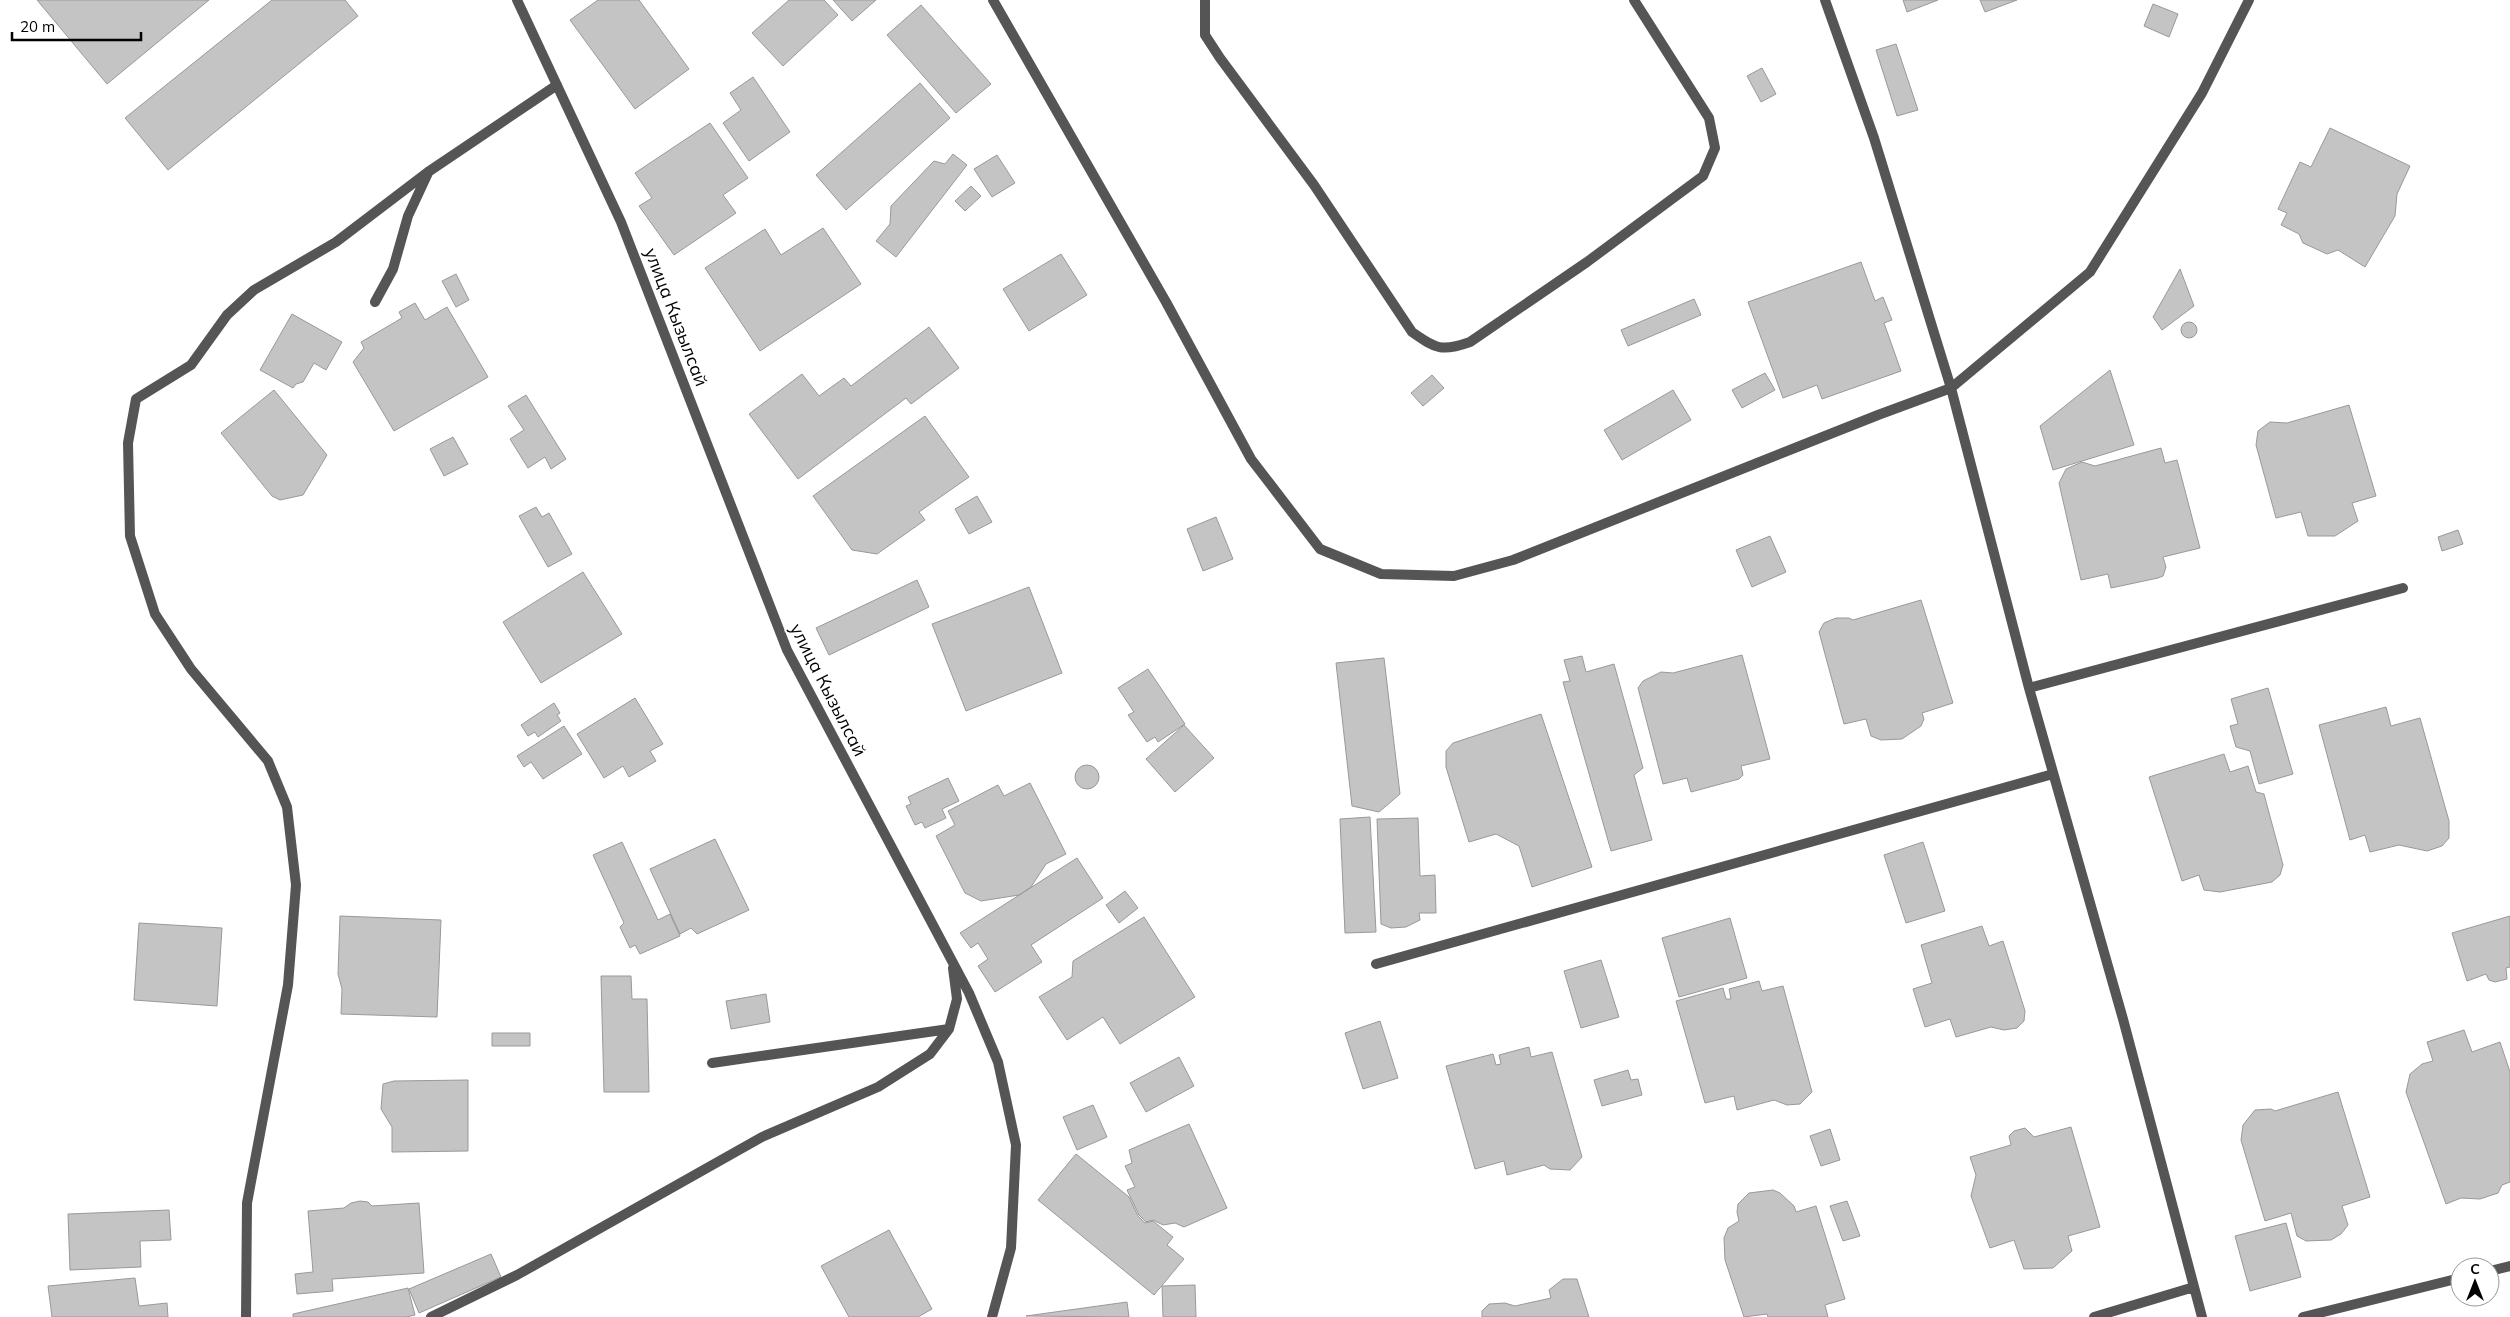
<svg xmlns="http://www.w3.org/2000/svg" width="2510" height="1317" viewBox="0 0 2510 1317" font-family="Mulish,sans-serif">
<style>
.building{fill:#c4c4c4;stroke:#999}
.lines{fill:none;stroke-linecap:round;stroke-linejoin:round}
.lane{stroke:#555;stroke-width:10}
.street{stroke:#555;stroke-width:10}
.labels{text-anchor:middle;stroke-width:4;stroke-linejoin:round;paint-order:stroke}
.street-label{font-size:18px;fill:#000;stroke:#fff}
</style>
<rect width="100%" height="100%" fill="#fff"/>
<!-- building -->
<path class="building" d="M37,0H209L107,84Z
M272,0H345L358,16L168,170L125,118Z
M598,0H639L689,69L635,109L570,20Z
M789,0H824L838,15L783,66L752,33Z
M833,0H876L852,21Z
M1903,0H1938L1907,12Z
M1980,0H2017L1985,12Z
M2153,4L2178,14L2169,37L2144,26Z
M921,5L991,84L956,113L887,35Z
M1896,44L1918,110L1897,116L1876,50Z
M1762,68L1776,94L1761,102L1747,76Z
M753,77L790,132L749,161L723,123L741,110L730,93Z
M920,83L950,118L846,210L816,175Z
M710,123L748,178L723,195L736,213L674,255L639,206L652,198L635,173Z
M2330,128L2410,166L2397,194L2395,216L2365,267L2338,250L2327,254L2303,243L2299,234L2281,225L2287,213L2278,209L2300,162L2311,167Z
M953,154L967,165L896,257L876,241L890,224L891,206L934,161L945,164Z
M997,155L1015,183L992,197L974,169Z
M971,186L981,196L965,211L955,201Z
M823,228L861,284L760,351L705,268L765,229L781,255Z
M1061,254L1087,295L1029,331L1003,289Z
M1861,262L1875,301L1883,297L1892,320L1884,323L1901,371L1822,399L1817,385L1783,398L1748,302Z
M2180,269L2194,306L2162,330L2153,317Z
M456,274L469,300L456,307L442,281Z
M1694,299L1701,315L1628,346L1621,330Z
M415,303L425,320L447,307L488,377L394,431L353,362L364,348L361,342L402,318L399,312Z
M292,314L342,342L326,370L314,363L303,382L296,384L293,388L260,370Z
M2181 330a8 8 0 1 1 16 0a8 8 0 1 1-16 0Z
M929,327L959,368L911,404L906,398L798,479L749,414L802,374L819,396L844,378L851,386Z
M2110,370L2134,445L2053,470L2040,426Z
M1765,373L1775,390L1742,408L1732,390Z
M1432,375L1444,388L1423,406L1411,393Z
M274,390L327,455L303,495L280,500L272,496L221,433Z
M1673,390L1691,420L1622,460L1604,430Z
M526,395L566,459L551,469L545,457L528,468L510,439L524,430L508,406Z
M2349,405L2376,496L2352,503L2358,521L2335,536H2308L2301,512L2276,518L2256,445L2258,431L2270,422L2287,423Z
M925,416L969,477L919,512L925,520L877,554L852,550L813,496Z
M453,437L468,464L444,476L430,449Z
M2161,448L2165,463L2177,460L2200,548L2163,557L2166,567L2163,576L2158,578L2111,588L2108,574L2081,580L2059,483L2066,469L2082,462L2095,466Z
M977,496L992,522L969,534L955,509Z
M536,507L542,517L549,513L572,554L548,567L519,516Z
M1216,517L1233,559L1203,571L1187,529Z
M2458,530L2463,544L2442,551L2438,537Z
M1770,536L1786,572L1752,587L1736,550Z
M583,572L622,634L541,683L503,622Z
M917,580L929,607L829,655L816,628Z
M1029,587L1062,673L966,711L932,624Z
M1921,600L1953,703L1922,713L1924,719L1921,726L1902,739L1881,740L1871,736L1866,719L1844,724L1819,632L1824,623L1836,618H1849L1853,620Z
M1742,655L1770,759L1741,766L1743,775L1739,779L1691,792L1687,778L1663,784L1638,688L1643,681L1661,672L1673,673Z
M1582,656L1586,672L1614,664L1643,768L1634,775L1652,840L1611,851L1563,682L1570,681L1564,660Z
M1384,658L1400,794L1379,812L1352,806L1336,663Z
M1148,669L1185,724L1158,742L1155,737L1147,742L1128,715L1134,712L1118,688Z
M2268,688L2293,774L2259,784L2250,751L2236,747L2230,726L2238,724L2231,699Z
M635,698L663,744L650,751L656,761L629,777L623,766L604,778L577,734Z
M554,703L560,713L557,715L561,721L538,737L535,732L528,736L521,725Z
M2386,707L2391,726L2420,718L2449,821V838L2442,846L2427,851L2399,845L2370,852L2365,835L2350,840L2319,725Z
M1541,714L1592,867L1532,887L1519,846L1496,834L1469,842L1446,767V751L1453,743Z
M1184,725L1214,758L1175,792L1146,759Z
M564,726L582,754L543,779L531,762L524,767L517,756Z
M2224,754L2230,772L2248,766L2256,792L2264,794L2283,865L2280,875L2272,882L2220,892L2204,890L2199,875L2182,881L2149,777Z
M1075 777a12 12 0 1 1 24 0a12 12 0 1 1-24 0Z
M948,778L959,801L942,809L946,818L925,828L922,822L915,825L906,806L911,804L908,797Z
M1030,783L1066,854L1046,864L1031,887L1019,895L981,901L965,893L936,836L955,825L948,811L998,785L1004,796Z
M1370,817L1376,932L1345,933L1340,819Z
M1418,818L1420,876L1435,875L1436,913H1419L1420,920L1406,927L1391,928L1381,924L1377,819Z
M715,839L749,910L697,934L691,928L680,934L650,869Z
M622,842L658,920L670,914L680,936L640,954L635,945L630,948L620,927L624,923L593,855Z
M1923,842L1945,911L1906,923L1884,855Z
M1077,858L1103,898L1031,945L1042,962L995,992L978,966L988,959L978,943L971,948L960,933Z
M1125,891L1138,908L1119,923L1106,905Z
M340,916L441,920L437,1017L341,1014L342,989L338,974Z
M2510,916V967L2506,968L2507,979L2495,982L2489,980L2486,974L2467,981L2452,933Z
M1144,917L1195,997L1120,1044L1103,1017L1067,1040L1039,997L1072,977L1073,961Z
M1730,918L1747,978L1679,997L1662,938Z
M139,923L222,928L217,1006L134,1000Z
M1982,926L1989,946L2003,941L2025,1011L2024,1021L2017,1028L2004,1030L1991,1027L1956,1037L1950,1019L1925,1027L1913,989L1932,983L1921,945Z
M1601,960L1619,1017L1581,1028L1564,971Z
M601,976H631L632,999H647L649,1092H604Z
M1759,981L1762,991L1783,986L1812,1092L1800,1104L1787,1105L1774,1100L1737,1110L1734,1096L1705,1103L1676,1001L1723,988L1726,999H1731L1729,989Z
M766,994L770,1022L731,1029L726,1001Z
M1380,1021L1398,1078L1363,1089L1345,1033Z
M2464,1030L2472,1052L2500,1042L2510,1072V1182L2502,1185L2498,1193L2480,1199L2461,1198L2446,1204L2406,1092L2410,1074L2422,1064L2433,1061L2427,1042Z
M492,1033H530V1046H492Z
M1529,1047L1531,1057L1552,1052L1582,1157L1570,1170L1550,1169L1544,1165L1507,1175L1504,1161L1475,1169L1446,1066L1493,1054L1496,1065L1501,1064L1499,1055Z
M1179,1057L1194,1086L1146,1112L1130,1083Z
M1628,1070L1631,1080L1638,1079L1642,1095L1602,1106L1594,1080Z
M468,1080V1151L392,1152V1127L381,1109L383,1084L394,1081Z
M2338,1092L2370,1197L2342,1206L2348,1225L2341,1234L2331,1240L2306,1241L2297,1236L2291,1213L2265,1221L2241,1140L2243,1125L2255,1110L2271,1109L2275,1111Z
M1093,1105L1107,1137L1077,1150L1063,1117Z
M1189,1124L1227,1208L1184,1227L1175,1223L1163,1225L1153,1220L1146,1222L1139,1215L1127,1190L1135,1187L1125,1166L1132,1163L1129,1150Z
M2071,1127L2100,1227L2068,1236L2072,1251L2053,1268L2024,1269L2014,1240L1990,1248L1971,1196L1976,1175L1970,1157L2011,1145L2009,1136L2014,1131L2025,1128L2034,1137Z
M1830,1129L1840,1160L1821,1166L1810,1136Z
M1076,1154L1129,1197L1138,1216L1145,1223L1153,1221L1173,1237L1167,1245L1184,1259L1154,1295L1038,1200Z
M1773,1190L1780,1193L1794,1206L1796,1212L1816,1206L1845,1299L1825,1305L1828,1317H1768L1767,1314L1744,1317L1725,1260L1724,1238L1728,1228L1739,1221L1737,1212L1738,1204L1749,1193Z
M360,1201L368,1202L372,1206L419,1203L424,1273L332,1279L333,1291L297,1294L295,1274L313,1272L308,1211L344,1208L351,1203Z
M1847,1201L1860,1236L1843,1241L1830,1206Z
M169,1210L171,1240L140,1241L141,1267L70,1270L68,1214Z
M2286,1223L2301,1277L2250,1291L2235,1236Z
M889,1230L932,1309L918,1317H849L821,1266Z
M491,1254L501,1277L419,1313L409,1289Z
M135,1278L139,1306L167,1303L168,1317H52L48,1286Z
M1563,1279H1577L1589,1317H1482V1311L1489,1304L1505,1303L1515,1306L1551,1298L1549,1290Z
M1195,1285L1196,1317H1163L1162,1286Z
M408,1288L415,1315L406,1317H293V1314Z
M1127,1302L1129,1317L1026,1316Z"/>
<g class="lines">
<!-- lane -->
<path class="lane" d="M1205,0V35L1220,58L1314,185L1412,332C1436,349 1442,352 1470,342L1587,262L1703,176L1715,148L1709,118L1634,0"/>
<!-- street -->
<path class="street" d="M517,0L621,222L787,650L969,993L998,1062L1016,1145L1011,1248L992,1317
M993,0L1166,302L1251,459L1320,549L1381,574L1454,576L1513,560L1878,415L1951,388L2090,272L2202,93L2249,0
M1825,0L1874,138L1951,388L2029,688L2123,1019L2202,1317
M375,302L393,269L408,216L428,173
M2029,688L2403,588
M1376,964L2053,774
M712,1063L949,1029
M2490,1271L2510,1266
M246,1317L247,1203L288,985L296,885L287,807L268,761L191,669L155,614L130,536L128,443L136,399L191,365L227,315L254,290L336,242L428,172L557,85
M431,1317L517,1275L762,1137L878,1087L930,1054L949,1029L957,999L953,968
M2094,1317L2194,1287
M2303,1317L2460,1278"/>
</g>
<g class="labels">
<!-- street labels -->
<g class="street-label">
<text transform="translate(676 317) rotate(69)" y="6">улица Кызылсай</text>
<text transform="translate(828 690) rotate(63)" y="6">улица Кызылсай</text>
</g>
</g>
<!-- north arrow -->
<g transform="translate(2475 1282)"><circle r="24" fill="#ffffff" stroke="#999999"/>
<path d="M0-4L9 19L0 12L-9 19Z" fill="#000000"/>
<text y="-8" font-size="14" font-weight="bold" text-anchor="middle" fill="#000000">С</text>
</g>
<!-- scale -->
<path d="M12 32v8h129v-8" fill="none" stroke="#000000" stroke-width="2.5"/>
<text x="20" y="32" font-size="15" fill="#000000" stroke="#ffffff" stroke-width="4" paint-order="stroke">20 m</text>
</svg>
